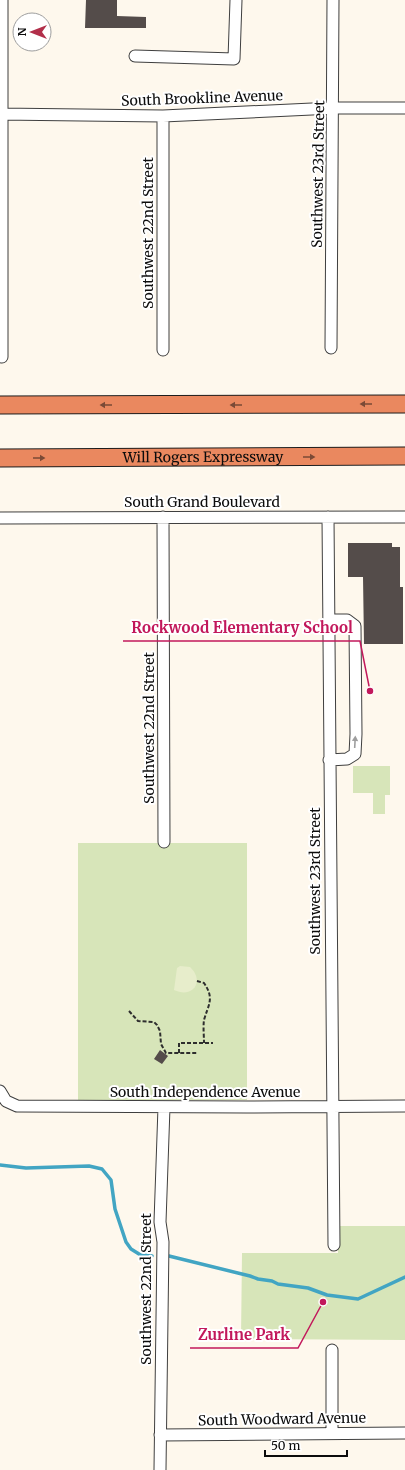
<svg xmlns="http://www.w3.org/2000/svg" width="405" height="1470" viewBox="0 0 405 1470" font-family="Merriweather,serif">
<style>
.green{fill:#d7e5b9}
.pitch{fill:#e7edcb}
.lines{fill:none;stroke-linecap:round;stroke-linejoin:round}
.stream{stroke:#42a5c3;stroke-width:3.5}
.building{fill:#544c4a}
.minor-casing{stroke:#3f3f3f;stroke-width:13}
.highway-casing{stroke:#1d1d1d;stroke-width:19}
.path{stroke:#2e2e2e;stroke-width:2;stroke-dasharray:4 2;stroke-linecap:butt}
.minor{stroke:#fff;stroke-width:11}
.highway{stroke:#ea885f;stroke-width:17}
.oneway{fill:#7b4a36}
.oneway2{fill:#9e9e9e}
.labels{text-anchor:middle;stroke-width:4;stroke-linejoin:round;paint-order:stroke}
.street-label{font-size:14px;fill:#0c0c0c;stroke:#fff}
.leader{fill:none;stroke:#c2185b;stroke-width:1.5}
.callout-dot{fill:#c2185b;stroke:#fff;stroke-width:1.5}
.callout-label{font-size:15px;text-anchor:middle;font-weight:bold;fill:#c2185b;stroke:#fff;stroke-width:4;stroke-linejoin:round;paint-order:stroke}
</style>
<rect width="100%" height="100%" fill="#fef8ed"/>
<!-- green -->
<path class="green" d="M353,766H390V795H385V814H373V793H353Z
M78,843H247V1100H78Z
M338,1226H405V1340L241,1339L242,1253H338Z"/>
<!-- pitch -->
<path class="pitch" d="M180,966L190,967C205,981 193,999 174,990L177,968Z"/>
<g class="lines">
<!-- stream -->
<path class="stream" d="M0,1165L26,1168L89,1166L102,1169L111,1180L115,1209L126,1242L131,1249L139,1254L152,1256
M169,1256L250,1276L258,1279L272,1281L278,1284L308,1288L327,1295L358,1299L405,1277"/>
</g>
<!-- building -->
<path class="building" d="M86,0H117V16L146,17V28H85Z
M348,543H392V547H400V587H403V644H364L363,577H348Z
M160,1050L168,1056L162,1064L154,1059Z"/>
<g class="lines">
<!-- minor casing -->
<g class="minor-casing">
<path id="minor" d="M2,0V357
M135,56L234,59L236,0
M0,114L163,116L333,108H405
M163,116V350
M331,348L333,0
M163,517L164,842
M328,517L334,1245
M0,518L405,517
M329,620H347L355,626L356,734L355,754L347,759L329,760
M0,1091L6,1101L17,1106L247,1107L405,1106
M332,1350V1433
M160,1435L405,1433
M160,1470L163,1242L160,1222L164,1107"/>
</g>
<!-- highway casing -->
<g class="highway-casing">
<g id="highway">
<path d="M0,405L405,404"/>
<path id="s1" d="M0,458L405,456"/>
</g>
</g>
<!-- path -->
<path class="path" d="M197,981L204,983C215,999 208,1005 204,1020C203,1027 204,1036 204,1043
M129,1011L138,1021L154,1022L157,1025L160,1031L161,1044L166,1053H197
M179,1053V1043H213"/>
<!-- minor -->
<use href="#minor" class="minor"/>
<!-- highway -->
<use href="#highway" class="highway"/>
</g>
<!-- one-way arrows -->
<defs><path id="oneway-solid" d="M-6-.8H1V-3.2L6.5 0L1 3.2V.8H-6Z"/></defs>
<g class="oneway">
<use href="#oneway-solid" transform="translate(366 404) rotate(180)"/>
<use href="#oneway-solid" transform="translate(106 405) rotate(180)"/>
<use href="#oneway-solid" transform="translate(236 405) rotate(180)"/>
<use href="#oneway-solid" transform="translate(309 457)"/>
<use href="#oneway-solid" transform="translate(39 458)"/>
</g>
<use class="oneway2" href="#oneway-solid" transform="translate(355 742) rotate(-87)"/>
<g class="labels">
<!-- street labels -->
<g class="street-label">
<text transform="translate(202 98) rotate(-2)" y="5">South Brookline Avenue</text>
<text transform="translate(318 174) rotate(-89)" y="5">Southwest 23rd Street</text>
<text transform="translate(148 233) rotate(-90)" y="5">Southwest 22nd Street</text>
<text dy="5" stroke="none"><textPath href="#s1" startOffset="203">Will Rogers Expressway</textPath></text>
<text x="202" y="507">South Grand Boulevard</text>
<text transform="translate(149 728) rotate(-90)" y="5">Southwest 22nd Street</text>
<text transform="translate(315 881) rotate(-90)" y="5">Southwest 23rd Street</text>
<text x="205" y="1097">South Independence Avenue</text>
<text transform="translate(146 1289) rotate(-90)" y="5">Southwest 22nd Street</text>
<text transform="translate(282 1419) rotate(-1)" y="5">South Woodward Avenue</text>
</g>
</g>
<!-- callouts -->
<path class="leader" d="M370 691L360 641H123M323 1302L298 1348H190"/>
<g class="callout-dot">
<circle cx="370" cy="691" r="4"/>
<circle cx="323" cy="1302" r="4"/>
</g>
<g class="callout-label">
<text x="242" y="633">Rockwood Elementary School</text>
<text x="244" y="1340">Zurline Park</text>
</g>
<!-- north arrow -->
<g transform="translate(32 32) rotate(270)"><circle r="19" fill="#ffffff" stroke="#9e9e9e"/>
<path d="M0-3L7 15L0 10L-7 15Z" fill="#b22f4a"/>
<text y="-6" font-size="11" font-weight="bold" text-anchor="middle" fill="#0c0c0c">N</text>
</g>
<!-- scale -->
<path d="M265 1450v6h82v-6" fill="none" stroke="#0c0c0c" stroke-width="2"/>
<text x="271" y="1450" font-size="12" fill="#0c0c0c" stroke="#ffffff" stroke-width="3" paint-order="stroke">50 m</text>
</svg>
